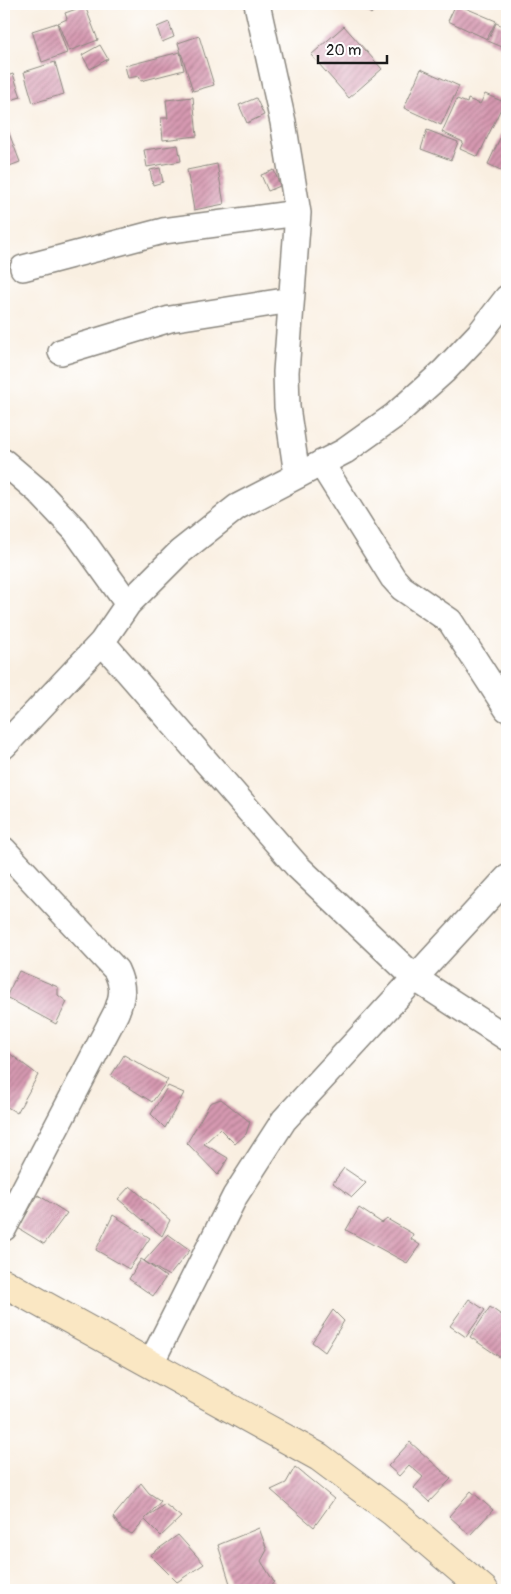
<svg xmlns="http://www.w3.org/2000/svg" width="511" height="1594" viewBox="0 0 511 1594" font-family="Pangolin,sans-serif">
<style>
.building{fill:url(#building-hatch)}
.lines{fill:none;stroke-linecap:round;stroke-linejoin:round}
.street-casing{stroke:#8a867e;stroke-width:28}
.secondary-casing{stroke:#8a867e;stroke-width:30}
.street{stroke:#fff;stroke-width:25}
.secondary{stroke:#fae7c3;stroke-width:28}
</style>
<defs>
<pattern id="building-hatch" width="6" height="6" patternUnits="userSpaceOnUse" patternTransform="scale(1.25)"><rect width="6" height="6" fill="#d699b1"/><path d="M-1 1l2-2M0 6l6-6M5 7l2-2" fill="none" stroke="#ad7c8f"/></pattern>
</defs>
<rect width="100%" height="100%" fill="#fff"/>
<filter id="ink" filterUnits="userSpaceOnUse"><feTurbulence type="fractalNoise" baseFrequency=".02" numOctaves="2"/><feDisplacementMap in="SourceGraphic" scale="10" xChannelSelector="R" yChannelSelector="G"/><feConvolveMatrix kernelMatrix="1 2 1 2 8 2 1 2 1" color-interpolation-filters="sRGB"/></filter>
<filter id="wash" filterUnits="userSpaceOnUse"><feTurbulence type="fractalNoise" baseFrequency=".0096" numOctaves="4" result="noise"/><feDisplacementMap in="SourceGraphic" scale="20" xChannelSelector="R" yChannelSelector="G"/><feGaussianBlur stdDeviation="1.12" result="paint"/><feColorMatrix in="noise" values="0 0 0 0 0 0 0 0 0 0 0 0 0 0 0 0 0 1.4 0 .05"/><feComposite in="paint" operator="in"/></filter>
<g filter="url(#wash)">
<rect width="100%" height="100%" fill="#f9efe1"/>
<g id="blocks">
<!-- building -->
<path class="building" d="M175,4H190L177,9Z
M359,4H381L371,14Z
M456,4L496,21L487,39L448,21Z
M85,6L98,40L69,51L58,23L67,19L65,13Z
M169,22L174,37L162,42L157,27Z
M57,23L67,53L42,62L32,31Z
M496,23L507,28V49L488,41Z
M344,26L382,69L349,98L311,55Z
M199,36L214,85L193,91L178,43Z
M100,45L108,59L90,69L82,55Z
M180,52L184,70L141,81L139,76L128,78L125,66Z
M55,62L64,94L33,103L24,72Z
M421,69L459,86L441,125L404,108Z
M13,74L21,97L7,101L4,90V77Z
M485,94L504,102L478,157L460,149L463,142L442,132L457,99L467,103L468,99L480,104Z
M193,97L197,136L163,140L161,118H168L166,100Z
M256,98L264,115L247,123L239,105Z
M4,120L20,162L4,168Z
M507,123V173L488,164Z
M427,130L458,142L451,160L421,149Z
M178,145L181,161L147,167L144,150Z
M217,164L224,204L194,210L187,170Z
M160,168L163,182L153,185L150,170Z
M274,170L280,186L268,191L261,175Z
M19,971L58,987V995L67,1002L56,1024L6,997Z
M5,1050L38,1075L17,1113L4,1105Z
M124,1055L168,1080L152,1102L111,1076Z
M168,1086L184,1093L165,1128L151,1114Z
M221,1099L250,1122L246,1134L235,1144L220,1129L204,1144L228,1158L218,1175L187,1143L210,1103Z
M344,1168L366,1183L352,1197L333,1183Z
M130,1186L170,1220L162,1236L118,1199Z
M38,1195L67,1213L44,1244L18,1228Z
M359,1208L382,1223L387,1219L413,1234L411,1239L420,1245L407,1263L346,1230Z
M113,1215L150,1238L129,1269L96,1250Z
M168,1234L190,1250L169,1276L144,1261L166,1277L153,1296L129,1279L141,1259L144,1261Z
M469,1299L485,1310L466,1337L450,1326Z
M490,1307L507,1319V1362L470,1337Z
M333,1310L344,1321L325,1352L312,1342Z
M410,1442L451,1479L429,1502L414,1488L423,1477L409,1465L399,1476L388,1466Z
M295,1467L334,1499L314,1527L271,1490L286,1483Z
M141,1483L149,1493L161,1501L132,1534L122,1529L113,1517Z
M471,1491L493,1510L470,1535L449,1516Z
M165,1504L181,1517L161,1536L144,1519Z
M259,1528L267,1550L261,1561L274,1582L267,1590H232L218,1545Z
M178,1535L204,1564L177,1582L150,1555Z"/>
</g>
</g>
<g filter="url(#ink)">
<use href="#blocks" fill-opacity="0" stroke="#8a867e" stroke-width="1"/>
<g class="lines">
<!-- street casing -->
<g class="street-casing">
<path id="street" d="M257,4L283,122L298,213L286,372L287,407L297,475
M23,268L163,231L298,213
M61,352L170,319L291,300
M4,462L38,491L75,530L128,604
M321,463L393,578L402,588L450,621L507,709
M102,642L297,866L416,979L507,1038
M4,746L102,642L128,604L180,552L237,507L345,451L394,416L444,371L480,333L507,298
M4,850L116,970C124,987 123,996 116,1013L4,1228
M151,1363L235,1196L284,1120L507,878"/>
</g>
<!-- secondary casing -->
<g class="secondary-casing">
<path id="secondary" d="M4,1283L319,1457L394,1513L484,1590"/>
</g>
<!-- street -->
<use href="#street" class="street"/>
<!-- secondary -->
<use href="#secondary" class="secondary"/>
</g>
</g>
<!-- margin -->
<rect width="511" height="1594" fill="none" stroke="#fff" stroke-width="20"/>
<!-- scale -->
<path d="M318 55v8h69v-8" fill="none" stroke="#1c1c1c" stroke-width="2.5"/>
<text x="326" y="55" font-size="15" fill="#1c1c1c" stroke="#ffffff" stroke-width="4" paint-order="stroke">20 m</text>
</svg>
